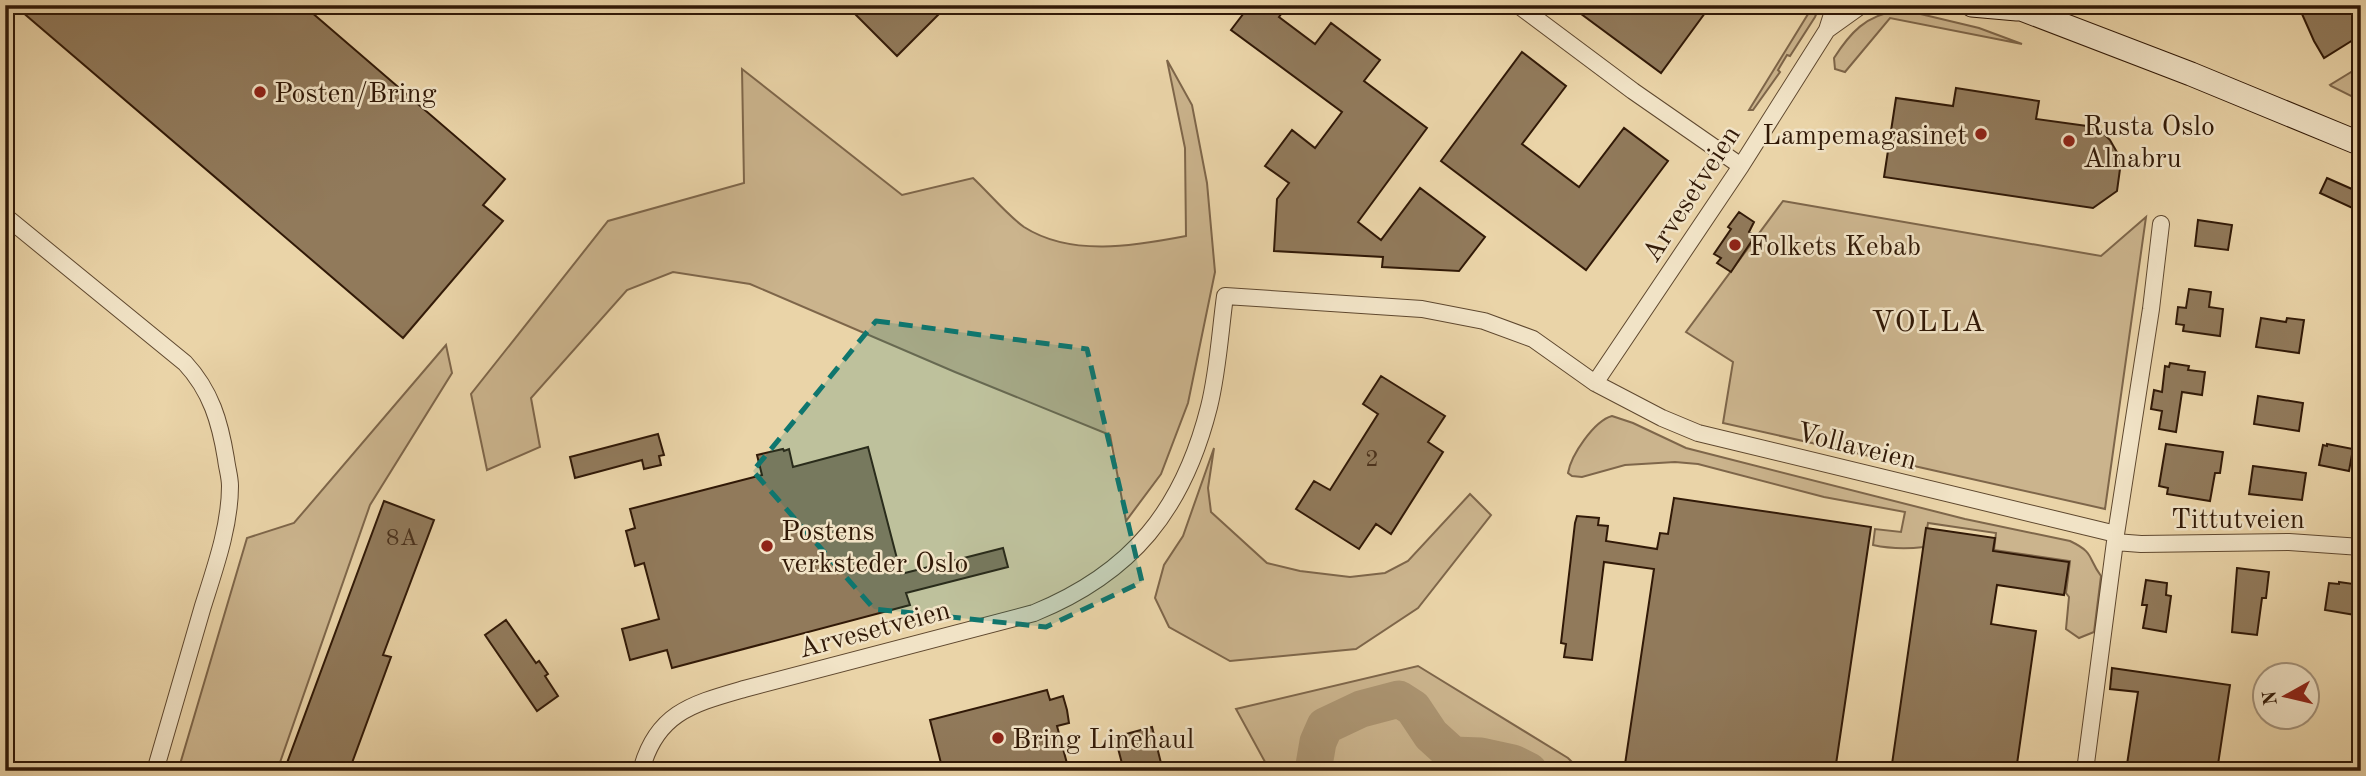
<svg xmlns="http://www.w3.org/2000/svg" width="2366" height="776" viewBox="0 0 2366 776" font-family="'Old Standard TT',serif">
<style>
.green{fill:#cbb48d;stroke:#7e664a;stroke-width:2}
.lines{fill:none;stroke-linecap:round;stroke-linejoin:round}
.river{stroke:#ab9471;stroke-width:37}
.building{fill:#917a5b;stroke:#311907;stroke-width:2}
.minor-casing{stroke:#5f482f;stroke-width:18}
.secondary-casing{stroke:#311907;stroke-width:25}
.minor{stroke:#f1e3c6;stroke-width:16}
.secondary{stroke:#f1e3c6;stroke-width:23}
.marked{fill:#0f766e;fill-opacity:0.2;stroke:#0f766e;stroke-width:5;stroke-dasharray:14 9;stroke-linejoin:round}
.poi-dot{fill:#8f2418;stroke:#f1e3c6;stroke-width:2.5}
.labels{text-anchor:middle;stroke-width:5;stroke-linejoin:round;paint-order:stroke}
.number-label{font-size:24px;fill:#49311c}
.poi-label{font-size:28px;fill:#311907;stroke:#f1e3c6;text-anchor:start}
.street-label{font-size:28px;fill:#311907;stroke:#f1e3c6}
.neighbourhood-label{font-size:30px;letter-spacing:2px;fill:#311907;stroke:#f1e3c6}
</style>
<rect width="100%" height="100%" fill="#ead4a8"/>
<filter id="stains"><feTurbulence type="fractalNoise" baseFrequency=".00286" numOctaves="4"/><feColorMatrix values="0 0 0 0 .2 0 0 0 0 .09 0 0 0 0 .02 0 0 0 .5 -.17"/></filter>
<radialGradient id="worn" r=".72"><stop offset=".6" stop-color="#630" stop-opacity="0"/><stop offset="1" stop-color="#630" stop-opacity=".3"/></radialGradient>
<!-- green -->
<path class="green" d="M1820,5L1815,17L1790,56L1787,55L1778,70L1780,72L1753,110H1749L1813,6Z
M1897,11H1908L1979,28L2022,44L1890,18L1845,72L1835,69L1834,58C1850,33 1866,15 1897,11Z
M1167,60L1192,105L1207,183L1215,272L1188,403L1161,474L1126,521L1110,435L955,372L750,284L673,272L627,290L531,398L540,447L487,470L471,394L608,221L744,183L742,69L902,195L973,178C989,193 1007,215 1024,227C1071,257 1134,246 1186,236L1185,148Z
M2361,66V101L2331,86L2330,85Z
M1783,201L2101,256L2146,217L2105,509L1723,423L1733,362L1686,332Z
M446,345L452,373L370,505L277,771H178L247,538L294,523Z
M1612,416L1633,423L1686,448L1965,519L2070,541C2095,553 2087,557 2101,576L2094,632L2079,638L2066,629L2069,597L2066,593L2070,561L1994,550L1996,533L1928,523L1924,547C1906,549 1891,549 1873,545L1875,529L1901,532L1905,512L1824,497L1698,464L1675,462L1625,465L1582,477L1572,476L1568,473C1571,455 1594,421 1612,416Z
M1214,448L1208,488L1211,512L1267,563L1300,571L1350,577L1385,573L1408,561L1470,494L1491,515L1418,608L1356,649L1230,661L1169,627L1155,598L1164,565L1183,536Z
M1418,666L1568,758L1581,771H1270L1236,709Z"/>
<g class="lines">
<!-- river -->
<path class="river" d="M1313,771L1318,742L1325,726L1361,709L1399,699L1413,708L1431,735L1453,755L1481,756L1513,763L1529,771"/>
</g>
<!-- building -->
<path class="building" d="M14,5H303L505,179L483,205L503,221L403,338Z
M846,5H948L897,56Z
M1250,5H1288L1279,17L1315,44L1331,23L1380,60L1364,81L1427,128L1358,222L1381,240L1420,188L1485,237L1459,271L1382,267L1383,257L1274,251L1277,199L1289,183L1265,166L1292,130L1315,148L1342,112L1231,30Z
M1569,5H1694L1705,13L1661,73Z
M2298,5H2361V35L2324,58L2314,41Z
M1522,52L1566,86L1522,144L1579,187L1624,128L1668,161L1586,270L1441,161Z
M1956,88L2039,101L2036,119L2087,126L2101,131L2110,140L2118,154L2120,169L2117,191L2093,208L1884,177L1896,98L1953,106Z
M2327,178L2361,193V212L2320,193Z
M1739,212L1754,222L1749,232L1755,236L1731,272L1717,263L1721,258L1714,254L1731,229L1728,227Z
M2198,220L2232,225L2228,250L2195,246Z
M2189,289L2211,292L2209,307L2223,309L2220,336L2183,331L2184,325L2176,324L2178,307L2186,308Z
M2261,318L2286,322L2287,318L2304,320L2299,353L2256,347Z
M2170,363L2189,366L2188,370L2205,372L2202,395L2182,392L2176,432L2159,429L2162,411L2151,409L2154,390L2162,392L2165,366L2169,367Z
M1381,376L1445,416L1428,442L1443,452L1391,534L1376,524L1359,549L1296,509L1314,481L1330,490L1378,414L1363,404Z
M2258,396L2303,403L2299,431L2254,424Z
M658,434L664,455L659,456L661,465L644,469L642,460L575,478L570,457Z
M2166,444L2223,452L2220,473H2215L2210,501L2167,494L2168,488L2159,486Z
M2327,444L2353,449L2349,471L2319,465L2323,445L2327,446Z
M868,447L901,574L1003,548L1008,567L906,593L910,605L672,668L667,650L630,660L622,629L659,619L644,563L635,566L626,531L635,528L630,509L762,475L757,455L783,449L784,451L789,449L793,467Z
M2253,466L2306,473L2302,500L2249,494Z
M1674,498L1871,527L1835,771H1624L1654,569L1604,562L1592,660L1564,657L1566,644L1561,643L1575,523L1577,516L1599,518L1598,525L1608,526L1606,541L1657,549L1660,533L1668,534Z
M384,501L434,520L383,655L391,657L349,771H284Z
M1926,528L1995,538L1993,551L2069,562L2064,595L1997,585L1991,624L2036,631L2016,771H1891Z
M2237,568L2269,572L2266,598H2262L2257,635L2232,632Z
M2146,580L2167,583L2166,595L2171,596L2166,632L2143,628L2147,605H2142Z
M2339,582L2361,585V616L2325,610L2329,583L2339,584Z
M506,620L536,663L539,661L548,674L545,676L558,696L537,711L485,635Z
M2112,668L2230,685L2217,771H2126L2138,692L2110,689Z
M1047,690L1050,700L1063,696L1067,710L1069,723L1057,726L1069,771H943L930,720Z
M1152,727L1163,771H1124L1115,737Z"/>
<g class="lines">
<!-- minor casing -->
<g class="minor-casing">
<path id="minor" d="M1518,5L1633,91L1741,166
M1827,30L1862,5
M5,216L185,363C211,391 220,422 226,459C227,468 230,477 230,486C230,526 215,568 203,606C187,661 171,716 155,771
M1595,383L1741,166L1827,30L1835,5
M2115,542L2141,544L2289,542L2361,547
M641,771C656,713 692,704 744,689L1034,613C1132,573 1183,510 1209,407C1218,371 1220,333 1225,296L1422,309L1484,321L1533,339L1595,383L1662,418L1698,433L2116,534
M2085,771L2116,534L2151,309L2161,224"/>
</g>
<!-- secondary casing -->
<g class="secondary-casing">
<path id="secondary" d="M1972,5L2017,9
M2011,5L2191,74L2361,144"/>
</g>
<!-- minor -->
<use href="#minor" class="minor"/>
<!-- secondary -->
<use href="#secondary" class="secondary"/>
</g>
<!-- marked area -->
<path class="marked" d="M876,321L1087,349L1142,582L1046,627L874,609L753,471Z"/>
<!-- markers -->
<g class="poi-dot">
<circle cx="260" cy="92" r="7"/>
<circle cx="1981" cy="134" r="7"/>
<circle cx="2069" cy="141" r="7"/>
<circle cx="1735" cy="245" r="7"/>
<circle cx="767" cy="546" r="7"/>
<circle cx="998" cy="738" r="7"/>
</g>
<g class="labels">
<!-- number labels -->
<g class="number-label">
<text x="1372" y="466">2</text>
<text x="402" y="545">8A</text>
</g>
<!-- poi labels -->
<g class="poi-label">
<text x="274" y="102">Posten/Bring</text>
<text x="2083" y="135">Rusta Oslo<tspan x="2083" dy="32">Alnabru</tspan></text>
<text x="1967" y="144" text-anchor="end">Lampemagasinet</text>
<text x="1749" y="255">Folkets Kebab</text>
<text x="781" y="540">Postens<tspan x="781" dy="32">verksteder Oslo</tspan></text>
<text x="1012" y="748">Bring Linehaul</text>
</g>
<!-- street labels -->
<g class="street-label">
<text transform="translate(1690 193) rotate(-57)" y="10">Arvesetveien</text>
<text transform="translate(1857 445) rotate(14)" y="10">Vollaveien</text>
<text x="2238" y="528">Tittutveien</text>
<text transform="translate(874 628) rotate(-15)" y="10">Arvesetveien</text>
</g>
<!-- neighbourhood labels -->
<g class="neighbourhood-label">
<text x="1929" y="331">VOLLA</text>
</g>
</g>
<!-- margin -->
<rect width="2366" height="776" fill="none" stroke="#ead4a8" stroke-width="28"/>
<rect x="7" y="7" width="2352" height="762" fill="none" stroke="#311907" stroke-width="3.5"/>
<rect x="14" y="14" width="2338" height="748" fill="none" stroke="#311907" stroke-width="2"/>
<!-- north arrow -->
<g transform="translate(2286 696) rotate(262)"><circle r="33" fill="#f1e3c6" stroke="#a4927a" stroke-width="2"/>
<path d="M0-5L12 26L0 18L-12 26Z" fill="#8f2418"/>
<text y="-10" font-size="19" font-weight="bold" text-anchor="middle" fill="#311907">N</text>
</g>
<rect width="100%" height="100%" filter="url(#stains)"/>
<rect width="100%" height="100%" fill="url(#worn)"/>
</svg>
